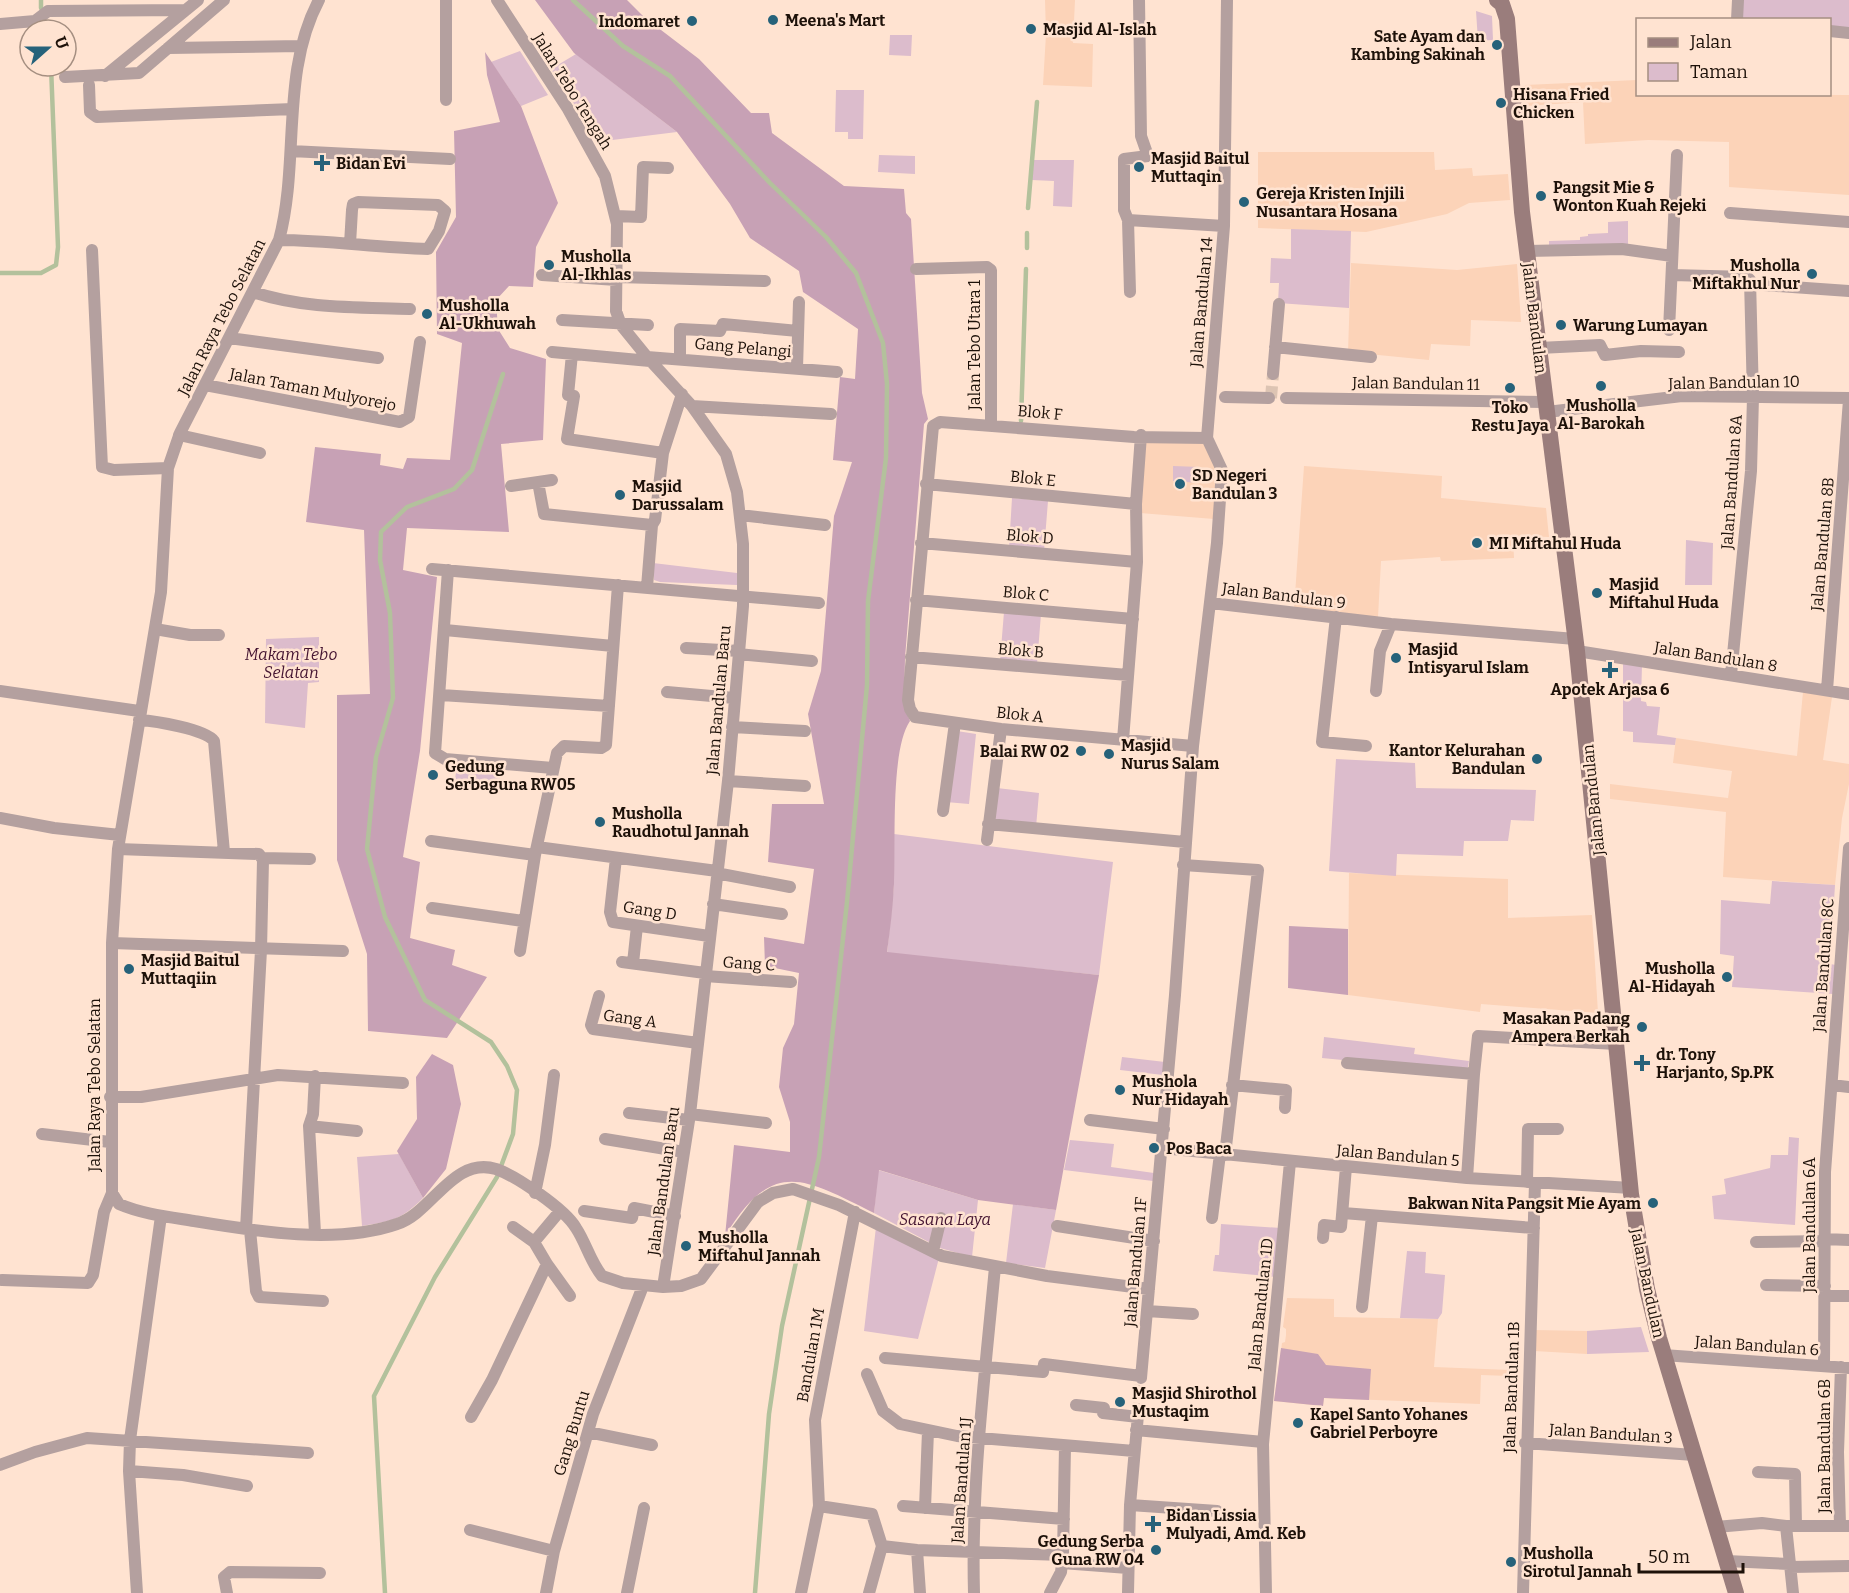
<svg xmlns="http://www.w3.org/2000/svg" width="1849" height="1593" viewBox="0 0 1849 1593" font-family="Bitter,serif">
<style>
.built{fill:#fcd3b8}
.green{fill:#dcbccc}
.forest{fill:#c7a1b5}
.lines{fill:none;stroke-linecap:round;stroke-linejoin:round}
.stream{stroke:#b3c19c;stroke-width:4.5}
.minor-tunnel{stroke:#ddc4b3;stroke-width:12;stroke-dasharray:12 6;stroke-linecap:butt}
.minor{stroke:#b4a09f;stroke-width:12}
.secondary{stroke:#9a7d7c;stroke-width:16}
.poi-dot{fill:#26627a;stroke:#ffe3d1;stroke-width:2}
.labels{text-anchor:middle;stroke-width:5;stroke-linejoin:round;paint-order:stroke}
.poi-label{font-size:16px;font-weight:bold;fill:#1d1109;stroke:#ffe3d1;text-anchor:start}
.street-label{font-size:16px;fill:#1d1109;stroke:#ffe3d1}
.park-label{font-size:16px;font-style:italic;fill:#441431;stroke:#ffe3d1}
</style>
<rect width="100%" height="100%" fill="#ffe3d1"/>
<!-- built -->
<path class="built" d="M1045,0H1075L1073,43L1093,44L1092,87L1043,85L1046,34Z
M1637,80L1638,94L1849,95V195L1729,187V142L1648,140L1585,144L1583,102L1526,106L1525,85Z
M1258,152H1434L1435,170L1472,168L1473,176L1508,174L1510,200L1469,203L1447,214L1366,232L1258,228Z
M1351,263L1457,270L1517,264L1521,322L1471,320L1470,346L1431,344L1429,360L1348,352Z
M1145,439L1204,442L1218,467L1214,519L1140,513Z
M1304,466L1442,476L1441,498L1546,508L1549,537L1513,536L1514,558L1441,561L1440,557L1381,561L1378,617L1294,609Z
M1803,692L1832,697L1823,760L1849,764V784L1842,818L1835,885L1723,877L1726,812L1610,799V784L1728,798L1732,771L1673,763L1676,738L1797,756Z
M1349,873L1508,879V918L1592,915L1598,1013L1481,1004L1480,1012L1348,995Z
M1287,1298L1334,1299V1317L1438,1319L1434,1367L1510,1370V1376L1481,1375L1480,1404L1324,1398L1323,1406L1274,1401L1282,1343L1285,1342L1286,1335V1329L1283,1327Z
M1534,1330L1587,1331V1354L1534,1351Z"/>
<!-- green -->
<path class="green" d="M1741,0H1849V31L1830,28V20L1743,18L1740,14Z
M1476,11L1492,16L1493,40L1478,41Z
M890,35H912L911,56L889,55Z
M520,51L548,95L521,106L491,62Z
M576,54L677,132L596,142L586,122L551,69Z
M836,90H864L863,139H848V132H835Z
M879,155L915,156V174L878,172Z
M1032,160H1074L1072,207L1053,206L1054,181L1032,180Z
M1628,221V247L1549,248V241L1580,240V237L1588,236V234L1608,233V222Z
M1291,229L1351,231L1349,308L1278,303L1279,283H1270L1271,258L1291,259Z
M1173,466L1200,467L1199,483L1173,481Z
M1012,498L1048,501L1044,551L1009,548Z
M1686,540L1713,543L1712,585H1685Z
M653,563L737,573V585L660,582L654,580Z
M1004,612L1041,614L1037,664L1000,661Z
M319,637V682L308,683L305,728L265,723L266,639Z
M1623,663L1642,665L1641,701L1646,702L1647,706L1660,707L1657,735L1676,738L1675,745L1633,742V732L1623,731Z
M957,731L976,734L969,804L946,802Z
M1336,759L1415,763L1416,788L1536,790L1534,821L1511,820L1508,841H1464L1463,856L1397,854L1396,876L1329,871Z
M457,764L501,769L499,785L455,780Z
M997,788L1039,793L1036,827L994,821Z
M894,834L1113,862L1099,975L887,953L894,885Z
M1772,881L1835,885L1830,964L1836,965L1833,994L1732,987L1734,956L1720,954L1721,900L1770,904Z
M1324,1037L1415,1048L1414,1054L1469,1061L1467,1072L1322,1058Z
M1122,1057L1165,1062L1163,1075L1120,1070Z
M1789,1137L1799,1138L1795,1225L1714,1219L1712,1196L1726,1194L1724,1179L1770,1168L1771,1155H1788Z
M1070,1140L1114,1144L1111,1167L1154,1173L1153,1181L1064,1170Z
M399,1154L423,1198C401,1220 392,1221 362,1226L357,1157Z
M878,1170L978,1200L972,1257L940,1248L874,1213Z
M1013,1204L1056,1210L1045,1268L1006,1263Z
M1221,1224L1281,1228L1276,1277L1213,1271L1215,1255H1219Z
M876,1227L939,1258L918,1339L864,1331Z
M1407,1251L1426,1252L1425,1273L1445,1275L1442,1313L1438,1319L1400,1318Z
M1641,1327L1649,1352L1587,1354V1331Z"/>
<!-- forest -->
<path class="forest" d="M535,0H627L644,17L699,59L751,113H769L772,133L844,186L904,189L906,213L911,219L922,393L928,419L924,424L905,658L904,705L910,721C890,750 896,845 894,884C893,907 890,930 887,952L1099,975L1056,1210L978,1200L879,1170L874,1213C802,1177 773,1158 725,1236L734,1145L790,1152V1122L779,1087L783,1048L794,1024L799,973L765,966L764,937L804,944L814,869L768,862L772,804H824L808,714L821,671L834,516L852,462L833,460L840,377L855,379L858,329L803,292L799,271L750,238L730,204L677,132L574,53Z
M485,52L521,106L558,203L536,247L533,287L509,286L496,300L498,329L510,348L546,359L543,440L501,444L509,532L407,528L403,570L437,577L420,751L403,857L420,862L410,938L455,950L452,965L487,977L447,1038L368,1031L367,954L337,860V695L370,694L364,530L306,522L315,447L381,454L380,465L403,469L407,458L450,460L462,343L437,334L436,252L456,217L454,131L500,122L487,75Z
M1289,926L1348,929V995L1288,988Z
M432,1054L453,1065L461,1104L446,1169L423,1198L397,1151L417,1119L416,1077Z
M1281,1348L1318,1354L1326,1365L1371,1369L1369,1400L1324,1398L1323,1406L1274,1401Z"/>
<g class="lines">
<!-- stream -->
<path class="stream" d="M41,0V8
M573,0L623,46L670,76L770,183L826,237L856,273L883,343L887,384L886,458L868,601L867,685L847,902L819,1157L782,1326L769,1414L755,1593
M43,21L45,30
M1028,208L1037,102
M1027,248V233
M0,273H41L56,265L58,247L51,66
M1021,421L1026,269
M385,1593L374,1396L435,1277L497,1177L513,1134L517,1090L507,1066L491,1042L425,1000L385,917L367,849L376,757L393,698L390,613L380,560L381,532L407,507L454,489L472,470L503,374"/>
<!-- minor-tunnel -->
<path class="minor-tunnel" d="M1271,398L1273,374
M1138,1415L1141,1378"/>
<!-- minor -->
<path class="minor" d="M319,0C280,73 300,162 279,240L180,433L168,468L161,592L118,849L112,943V1193L119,1204C142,1214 169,1217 194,1221C255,1231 337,1245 397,1224C432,1213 453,1156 496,1169C516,1176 565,1209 576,1228C586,1243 590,1261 602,1276L623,1283L663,1287L690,1114L728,781L743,606V544L737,492L726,454L692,406L647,357L621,325L616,311L617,224L605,176L568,109L497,0
M1737,20L1738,0
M0,24L35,21L48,11L186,10
M1830,31L1849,33
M168,48L301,46
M105,76L198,0
M65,77L139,73L224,0
M89,85L90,112L97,117L293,109
M446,100V0
M291,151L450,159
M1730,213L1849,222
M616,216L641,217L643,167L668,168
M1128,220L1224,226
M279,240C329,240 378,248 428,249L439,231L445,211L438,205L358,202L353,204L352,210L350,244
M92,250L102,467L114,470L168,468
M1527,251L1622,249L1672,256
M916,269L987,267L991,270V425
M542,275L617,280
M1672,275L1747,277L1750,280L1753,397L1751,471L1731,675
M617,277L765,281
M1750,284L1849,291
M253,292C304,309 358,307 410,309
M1130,292L1128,220L1124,210V159L1148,156L1141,136L1139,0
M562,320L648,325
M1669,330L1677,155
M229,338L378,358
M1275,347L1371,357
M1539,348L1600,345L1605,355L1641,351L1679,352
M552,352L650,361
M572,354L568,395L574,396L567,439L663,453
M647,357L837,372
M680,359V329L720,331L723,324L798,331
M797,368L799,302
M1273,374L1279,304
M205,385L400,422L409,417L420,342
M1225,397L1269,398
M1286,398L1546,402
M692,406L831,414
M1547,412L1682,396L1849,398
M179,435L260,453
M538,482L544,514L652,525
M926,484L1136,504
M511,486L552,480
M740,515L825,525
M921,543L1137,562
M432,569L819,603
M448,570L435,753L445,759L553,768
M647,587L652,525L655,520L663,453L682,394
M916,600L1133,619
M1211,603L1391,624L1575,639
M1336,617L1322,742L1366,746
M155,629L190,635H219
M445,630L613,646
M686,648L739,651
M1577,651L1849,694
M738,654L812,661
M911,657L1128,675
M1827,690L1849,400
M0,691L139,711
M1376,691L1380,651L1391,624
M667,692L734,698
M441,695L609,706
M139,720C155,721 205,729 214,741L224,852
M732,727L805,731
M1123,740L1137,562L1136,504L1141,435
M1193,746L1001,729L915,717L910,709L908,700L933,426L940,422L1134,437L1207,438
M728,781L805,786
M943,811L955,723
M0,818L54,828L120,835
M988,824L1185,842
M987,840L1001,729
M431,841L535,855
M537,847L717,871
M118,849L259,854L263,860L261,950L246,1229
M262,858L310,859
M616,858L610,912L613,922L709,936
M1183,865L1258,870L1225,1155
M716,873L790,887
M713,904L782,914
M432,908L523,921
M112,943L343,951
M520,951L535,855L557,753L564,746L601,748L606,745L618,585
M622,962L705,973
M633,963L637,926
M705,976L791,982
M599,996L591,1025L593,1029L698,1043
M1347,1063L1474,1074L1467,1178
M1474,1074L1478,1036L1616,1044
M1232,1085L1286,1090L1285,1108
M1832,1085L1849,1087
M110,1097H141L278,1075L403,1083
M629,1113L689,1120
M690,1114L766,1123
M1090,1120L1164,1129
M309,1126L313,1114L315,1076
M42,1134L110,1142
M605,1139L684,1152
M1162,1148L1467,1178L1631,1188
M1527,1182L1528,1129H1558
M535,1193L545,1145L554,1075
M584,1211L632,1218L634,1208L675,1216
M1343,1213L1534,1228
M1212,1218L1220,1154
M1057,1226L1154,1241
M513,1227L534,1242
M250,1230L256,1291L259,1297L323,1301
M315,1233L309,1126L357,1131
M1323,1238L1324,1225L1341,1227L1346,1167
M1824,1239L1849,1240
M1756,1242L1824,1241
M933,1251L941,1218
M547,1264L570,1296
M2,1280L88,1283L93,1275L104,1212L112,1193
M1766,1285L1825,1286
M663,1287L681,1286L701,1279L758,1202L773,1193L793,1189L839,1205L942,1256L1047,1276L1149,1289
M1825,1296H1849
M1362,1307L1372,1216
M1147,1311L1193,1314
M1663,1355L1849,1368
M885,1358L1043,1372L1044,1364L1141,1376
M1824,1366L1825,1172L1849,848
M867,1374L883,1411L900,1424L957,1436L1134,1451
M1141,1378L1175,995L1193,746L1217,543L1222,470L1207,438L1224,226L1227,0
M1076,1405L1104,1408L1103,1413L1138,1417
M471,1417L492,1380L547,1264L534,1242L560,1211
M1136,1430L1263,1442
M588,1432L652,1445
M1525,1443L1694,1455
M0,1465L35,1452L87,1438L308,1453
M129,1471L183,1475L247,1486
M1758,1472L1795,1474L1796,1526
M1130,1505L1217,1511
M819,1506L872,1514L882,1546L869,1593
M903,1506L1064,1519
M925,1508L928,1431
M1840,1525L1838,1452L1841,1367
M1786,1526L1793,1593
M1716,1527L1762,1523L1786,1526H1849
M470,1530L554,1551
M882,1546L917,1550L1063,1555L1061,1572L1050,1593
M917,1550L920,1593
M1063,1555L1065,1446
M1727,1561L1789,1564
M1062,1563L1128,1568
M1790,1567L1849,1566
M137,1593L129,1471L130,1440L161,1216
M227,1593L224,1577L230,1572L320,1573
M546,1593L554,1551L593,1414L643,1286
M627,1593L644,1508
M801,1593L819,1506L815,1420L855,1212
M974,1593C971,1485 985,1375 995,1267
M1128,1593L1130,1505L1138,1415
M1266,1593L1263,1444L1290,1162
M1523,1593L1535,1183"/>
<!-- secondary -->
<path class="secondary" d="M1497,0L1502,4L1507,19L1522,212L1577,651L1631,1194L1647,1289L1659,1338L1736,1593"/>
</g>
<!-- markers -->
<g class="poi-dot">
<circle cx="773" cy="20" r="6"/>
<circle cx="692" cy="21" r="6"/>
<circle cx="1031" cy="29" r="6"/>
<circle cx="1497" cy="45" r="6"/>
<circle cx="1501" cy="103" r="6"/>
<path d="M319 154h6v6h6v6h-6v6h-6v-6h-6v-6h6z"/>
<circle cx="1139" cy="167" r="6"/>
<circle cx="1541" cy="196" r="6"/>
<circle cx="1244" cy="202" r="6"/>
<circle cx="549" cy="265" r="6"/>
<circle cx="1812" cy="274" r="6"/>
<circle cx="427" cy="314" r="6"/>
<circle cx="1561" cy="325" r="6"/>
<circle cx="1601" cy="386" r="6"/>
<circle cx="1510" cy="388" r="6"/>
<circle cx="1180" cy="484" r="6"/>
<circle cx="620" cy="495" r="6"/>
<circle cx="1477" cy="543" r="6"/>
<circle cx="1597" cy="593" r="6"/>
<circle cx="1396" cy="658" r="6"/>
<path d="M1607 661h6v6h6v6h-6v6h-6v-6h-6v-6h6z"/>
<circle cx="1081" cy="751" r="6"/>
<circle cx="1109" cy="754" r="6"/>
<circle cx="1537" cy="759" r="6"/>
<circle cx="433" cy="775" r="6"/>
<circle cx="600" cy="822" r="6"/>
<circle cx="129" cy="969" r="6"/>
<circle cx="1727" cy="977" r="6"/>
<circle cx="1642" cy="1027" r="6"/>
<path d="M1639 1054h6v6h6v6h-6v6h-6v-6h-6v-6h6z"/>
<circle cx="1120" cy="1090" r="6"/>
<circle cx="1154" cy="1148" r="6"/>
<circle cx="1653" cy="1203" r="6"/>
<circle cx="686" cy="1246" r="6"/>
<circle cx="1120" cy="1402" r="6"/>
<circle cx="1298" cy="1423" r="6"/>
<path d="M1150 1515h6v6h6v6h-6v6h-6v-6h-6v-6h6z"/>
<circle cx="1156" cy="1550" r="6"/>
<circle cx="1511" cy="1562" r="6"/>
</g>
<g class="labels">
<!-- poi labels -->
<g class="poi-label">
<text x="785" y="26">Meena's Mart</text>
<text x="680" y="27" text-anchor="end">Indomaret</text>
<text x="1043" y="35">Masjid Al-Islah</text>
<text x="1485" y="42" text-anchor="end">Sate Ayam dan<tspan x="1485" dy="18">Kambing Sakinah</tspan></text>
<text x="1513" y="100">Hisana Fried<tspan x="1513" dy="18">Chicken</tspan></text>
<text x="1151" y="164">Masjid Baitul<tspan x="1151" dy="18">Muttaqin</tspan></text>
<text x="336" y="169">Bidan Evi</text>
<text x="1553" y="193">Pangsit Mie &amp;<tspan x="1553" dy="18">Wonton Kuah Rejeki</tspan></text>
<text x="1256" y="199">Gereja Kristen Injili<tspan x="1256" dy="18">Nusantara Hosana</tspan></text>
<text x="561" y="262">Musholla<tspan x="561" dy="18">Al-Ikhlas</tspan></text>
<text x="1800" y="271" text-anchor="end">Musholla<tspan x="1800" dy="18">Miftakhul Nur</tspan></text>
<text x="439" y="311">Musholla<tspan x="439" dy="18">Al-Ukhuwah</tspan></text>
<text x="1573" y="331">Warung Lumayan</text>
<text x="1601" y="411" text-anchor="middle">Musholla<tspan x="1601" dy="18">Al-Barokah</tspan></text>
<text x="1510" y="413" text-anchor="middle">Toko<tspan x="1510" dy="18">Restu Jaya</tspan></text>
<text x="1192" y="481">SD Negeri<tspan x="1192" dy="18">Bandulan 3</tspan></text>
<text x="632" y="492">Masjid<tspan x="632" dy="18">Darussalam</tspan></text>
<text x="1489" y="549">MI Miftahul Huda</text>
<text x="1609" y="590">Masjid<tspan x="1609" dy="18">Miftahul Huda</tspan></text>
<text x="1408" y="655">Masjid<tspan x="1408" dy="18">Intisyarul Islam</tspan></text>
<text x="1610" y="695" text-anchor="middle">Apotek Arjasa 6</text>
<text x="1121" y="751">Masjid<tspan x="1121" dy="18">Nurus Salam</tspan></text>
<text x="1525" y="756" text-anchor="end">Kantor Kelurahan<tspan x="1525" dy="18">Bandulan</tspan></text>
<text x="1069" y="757" text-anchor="end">Balai RW 02</text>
<text x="445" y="772">Gedung<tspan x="445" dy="18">Serbaguna RW05</tspan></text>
<text x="612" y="819">Musholla<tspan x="612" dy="18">Raudhotul Jannah</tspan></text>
<text x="141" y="966">Masjid Baitul<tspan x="141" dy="18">Muttaqiin</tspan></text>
<text x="1715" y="974" text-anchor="end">Musholla<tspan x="1715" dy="18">Al-Hidayah</tspan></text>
<text x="1630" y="1024" text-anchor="end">Masakan Padang<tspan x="1630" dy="18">Ampera Berkah</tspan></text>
<text x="1656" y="1060">dr. Tony<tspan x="1656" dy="18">Harjanto, Sp.PK</tspan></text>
<text x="1132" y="1087">Mushola<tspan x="1132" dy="18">Nur Hidayah</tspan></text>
<text x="1166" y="1154">Pos Baca</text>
<text x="1641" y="1209" text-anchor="end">Bakwan Nita Pangsit Mie Ayam</text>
<text x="698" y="1243">Musholla<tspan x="698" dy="18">Miftahul Jannah</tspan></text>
<text x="1132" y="1399">Masjid Shirothol<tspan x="1132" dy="18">Mustaqim</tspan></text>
<text x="1310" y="1420">Kapel Santo Yohanes<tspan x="1310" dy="18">Gabriel Perboyre</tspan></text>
<text x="1166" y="1521">Bidan Lissia<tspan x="1166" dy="18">Mulyadi, Amd. Keb</tspan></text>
<text x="1144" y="1547" text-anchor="end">Gedung Serba<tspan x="1144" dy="18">Guna RW 04</tspan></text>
<text x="1523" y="1559">Musholla<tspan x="1523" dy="18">Sirotul Jannah</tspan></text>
</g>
<!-- street labels -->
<g class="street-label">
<text transform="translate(573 91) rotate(58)" y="6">Jalan Tebo Tengah</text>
<text transform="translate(1201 302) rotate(-85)" y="6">Jalan Bandulan 14</text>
<text transform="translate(221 317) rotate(-63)" y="6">Jalan Raya Tebo Selatan</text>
<text transform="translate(1535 318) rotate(83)" y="6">Jalan Bandulan</text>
<text transform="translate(974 345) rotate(-90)" y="6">Jalan Tebo Utara 1</text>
<text transform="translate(743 347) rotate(5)" y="6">Gang Pelangi</text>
<text transform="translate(1734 382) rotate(-1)" y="6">Jalan Bandulan 10</text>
<text transform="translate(1416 383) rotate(1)" y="6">Jalan Bandulan 11</text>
<text transform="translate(313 389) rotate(11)" y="6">Jalan Taman Mulyorejo</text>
<text transform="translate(1040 412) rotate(5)" y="6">Blok F</text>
<text transform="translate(1033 478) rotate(6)" y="6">Blok E</text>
<text transform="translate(1731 482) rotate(-86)" y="6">Jalan Bandulan 8A</text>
<text transform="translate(1030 536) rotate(5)" y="6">Blok D</text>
<text transform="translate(1822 544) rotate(-85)" y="6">Jalan Bandulan 8B</text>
<text transform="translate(1026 593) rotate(5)" y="6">Blok C</text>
<text transform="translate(1284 595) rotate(7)" y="6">Jalan Bandulan 9</text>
<text transform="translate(1021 650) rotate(5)" y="6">Blok B</text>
<text transform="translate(1716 656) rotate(9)" y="6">Jalan Bandulan 8</text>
<text transform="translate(718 700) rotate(-85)" y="6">Jalan Bandulan Baru</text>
<text transform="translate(1020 714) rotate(6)" y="6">Blok A</text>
<text transform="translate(1593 800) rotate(-96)" y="6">Jalan Bandulan</text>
<text transform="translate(650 910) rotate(9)" y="6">Gang D</text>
<text transform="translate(749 963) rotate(4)" y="6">Gang C</text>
<text transform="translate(1823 965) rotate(-86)" y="6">Jalan Bandulan 8C</text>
<text transform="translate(630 1018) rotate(8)" y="6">Gang A</text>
<text transform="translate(94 1085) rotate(-90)" y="6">Jalan Raya Tebo Selatan</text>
<text transform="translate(1398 1155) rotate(5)" y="6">Jalan Bandulan 5</text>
<text transform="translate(663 1181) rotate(-82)" y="6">Jalan Bandulan Baru</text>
<text transform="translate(1809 1225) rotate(-90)" y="6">Jalan Bandulan 6A</text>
<text transform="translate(1135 1262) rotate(-85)" y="6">Jalan Bandulan 1F</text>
<text transform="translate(1648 1283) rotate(78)" y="6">Jalan Bandulan</text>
<text transform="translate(1260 1304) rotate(-84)" y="6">Jalan Bandulan 1D</text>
<text transform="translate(1757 1345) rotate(4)" y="6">Jalan Bandulan 6</text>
<text transform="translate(810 1355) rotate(-80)" y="6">Bandulan 1M</text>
<text transform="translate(1511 1387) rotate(-88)" y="6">Jalan Bandulan 1B</text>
<text transform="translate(571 1433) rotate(-73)" y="6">Gang Buntu</text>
<text transform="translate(1611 1433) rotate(4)" y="6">Jalan Bandulan 3</text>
<text transform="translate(1824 1446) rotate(-90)" y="6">Jalan Bandulan 6B</text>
<text transform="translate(961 1480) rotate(-86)" y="6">Jalan Bandulan 1J</text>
</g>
<!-- park labels -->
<g class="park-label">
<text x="291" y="660">Makam Tebo<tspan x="291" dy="18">Selatan</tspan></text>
<text x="945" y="1225">Sasana Laya</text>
</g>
</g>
<!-- legend -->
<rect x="1636" y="18" width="195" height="78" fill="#ffe3d1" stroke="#a58f81" stroke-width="1.5"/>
<rect x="1648" y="38" width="30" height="9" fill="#9a7d7c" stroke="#a58f81" stroke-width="1.5"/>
<text x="1690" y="48" font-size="18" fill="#1d1109">Jalan</text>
<rect x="1648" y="63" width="30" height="18" fill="#dcbccc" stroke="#a58f81" stroke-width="1.5"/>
<text x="1690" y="78" font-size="18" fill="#1d1109">Taman</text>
<!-- north arrow -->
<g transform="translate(48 48) rotate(69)"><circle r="28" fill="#ffe3d1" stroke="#a58f81" stroke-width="1.5"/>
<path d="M0-4.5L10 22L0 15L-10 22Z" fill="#26627a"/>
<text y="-9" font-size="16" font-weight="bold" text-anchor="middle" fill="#1d1109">U</text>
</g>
<!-- scale -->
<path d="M1639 1563v9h104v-9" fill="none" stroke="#1d1109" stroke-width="3"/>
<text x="1648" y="1563" font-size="18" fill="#1d1109" stroke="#ffe3d1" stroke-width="4.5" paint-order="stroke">50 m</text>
</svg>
